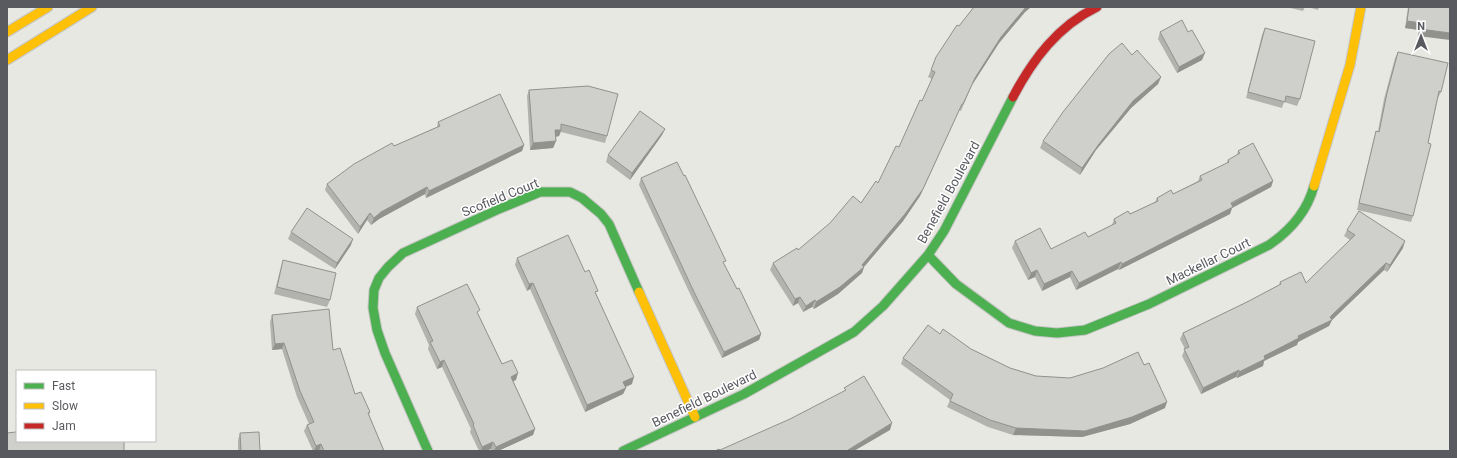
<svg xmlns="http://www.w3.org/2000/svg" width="1457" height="458" viewBox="0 0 1457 458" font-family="Roboto,sans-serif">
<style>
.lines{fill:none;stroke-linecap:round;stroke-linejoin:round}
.fast-casing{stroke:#c4c4c3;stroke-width:11}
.slow-casing{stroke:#c4c4c3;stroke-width:11}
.jam-casing{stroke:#c4c4c3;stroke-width:11}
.fast{stroke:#4caf50;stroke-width:9}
.slow{stroke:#ffc107;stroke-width:9}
.jam{stroke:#c62828;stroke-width:9}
.wall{fill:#b2b2af}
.shaded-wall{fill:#91918e}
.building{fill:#cfcfcb;stroke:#91918e}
.labels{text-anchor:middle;stroke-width:3;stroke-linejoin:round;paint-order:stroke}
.street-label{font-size:13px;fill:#595a60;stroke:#fff}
</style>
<rect width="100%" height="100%" fill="#e8e8e2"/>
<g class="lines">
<!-- fast casing -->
<g class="fast-casing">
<path id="fast" d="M928,255L956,284L1009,323L1035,331L1057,333L1085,330L1149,304L1269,245C1291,230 1307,212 1314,186
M428,451L385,353L377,330L373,308L374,290L379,278L388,267L403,253L499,209L540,192H570L582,198L601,214L609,224L639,292
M623,451L744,394L854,332L883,306L928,255L944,231L1013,97"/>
</g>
<!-- slow casing -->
<g class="slow-casing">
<path id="slow" d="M7,32L48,7
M7,60L92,7
M1314,186L1350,65L1361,7
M639,292L695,417"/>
</g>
<!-- jam casing -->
<g class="jam-casing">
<path id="jam" d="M1013,97C1033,59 1058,26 1097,7"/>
</g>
<!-- fast -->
<use href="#fast" class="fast"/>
<!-- slow -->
<use href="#slow" class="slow"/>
<!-- jam -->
<use href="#jam" class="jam"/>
</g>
<!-- wall -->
<path class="wall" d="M972,7H1031L1025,12L999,43L972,85L961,111L959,110L920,196L903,221L864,267L862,273L838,294L814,309L812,307L803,312L798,303L793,306L770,270L773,263L798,250L861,203L878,183L899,147L922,101L932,79L928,77L931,70L959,26L973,8Z
M1286,7H1305L1303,11Z
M1308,7H1319L1318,10Z
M1408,7H1450L1418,36L1419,30L1405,28Z
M1265,28L1300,99L1297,106L1284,102L1282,108L1246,98L1262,35Z
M1160,32H1188L1202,60L1177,73L1158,39Z
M1398,52L1441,92L1438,98L1428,143L1413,216L1411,222L1357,210L1374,138L1376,131H1378L1384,99L1395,58Z
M1132,55L1161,77L1158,84L1131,108L1096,150L1080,175L1040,148L1043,141Z
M529,90L607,136L605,143L561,132L559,136L556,137V141L553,148L530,150L527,96Z
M438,122L524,145L522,151L426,198L425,194L379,219L371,225L367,220L358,234L325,190L327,184L394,146L437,127Z
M665,129L662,135L630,180L606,162L608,155Z
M1238,151L1273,181L1271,187L1232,208L1230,214L1119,270L1118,269L1076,290L1070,277L1042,291L1035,277L1028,280L1012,248L1015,241L1051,249L1088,237L1112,225L1114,219L1130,214L1155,202L1157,198L1173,194L1198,181L1200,176L1226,164L1228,160L1237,155Z
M641,178L724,265L761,334L759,340L722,358L692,298L639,185Z
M1347,230L1403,248L1387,272L1384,270L1332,320L1329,326L1298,342L1297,345L1264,361L1263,366L1237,378L1236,377L1201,394L1182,356L1185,349L1180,339L1183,333L1247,302L1279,285L1280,282L1306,283L1350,240L1344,236Z
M291,232L351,245L335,269L288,239Z
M517,258L585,272L597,296L632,384L625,387L626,388L623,394L585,412L530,289L527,291L515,265Z
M283,260L330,300L327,307L274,294L281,267Z
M417,307L478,314L501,362L516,380L513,381L535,429L533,435L498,451H492L491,449L485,451H479L470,432L471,429L442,367L437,369L428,349L429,345L415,314Z
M272,315L333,350L355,394L370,412L369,415L384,451H313L304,431L307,425L309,424L297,397L282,349L272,350L270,322Z
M940,334L1010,368L1036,376L1165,408L1130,424L1082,437L1013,435L988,427L947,407L950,400L901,364L903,358Z
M240,433L260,451H238V440Z"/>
<!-- shaded-wall -->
<path class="shaded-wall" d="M1026,7H1031L1025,12L999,43L972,85L961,111L975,78L1001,37Z
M1407,21L1421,23L1419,30L1405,28Z
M1420,29L1450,33V40L1418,36Z
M1205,53L1202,60L1177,73L1179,67Z
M1161,77L1158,84L1131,108L1096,150L1080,175L1082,168L1099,144L1133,101Z
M962,104L959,110L920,196L903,221L863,268L864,267L862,273L838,294L814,309L816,302Z
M665,129L662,135L630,180L632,173Z
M555,130H561L559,136L553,137Z
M556,141L553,148L530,150L533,143Z
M524,145L522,151L426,198L429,191Z
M1273,181L1271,187L1232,208L1230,214L1119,270L1122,264Z
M427,187L425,194L379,219L371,225L374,218L381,212Z
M370,213L367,220L358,234L360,227Z
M353,239L351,245L335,269L337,263Z
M1405,241L1403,248L1387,272L1390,265Z
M1121,262L1118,269L1076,290L1079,283Z
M1386,263L1384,270L1332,320L1329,326L1298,342L1297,345L1264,361L1263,366L1237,378L1239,372L1264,356L1330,317Z
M1037,270L1035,277L1028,280L1031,273Z
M1072,271L1070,277L1042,291L1044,284Z
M533,283L530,289L527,291L529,284Z
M800,297L798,303L793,306L795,299Z
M815,300L812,307L803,312L806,306Z
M761,334L759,340L722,358L724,352Z
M284,343L282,349L272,350L275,344Z
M444,360L442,367L437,369L440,362Z
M1239,370L1236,377L1201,394L1203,388Z
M518,373L516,380L509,383L511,377Z
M634,377L632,384L621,389L623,382Z
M626,388L623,394L585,412L587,405Z
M1167,402L1165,408L1130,424L1082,437L1013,435L1016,428Z
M892,423L890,430L854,451H848V450Z
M535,429L533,435L498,451H494L496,447Z
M493,442L491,449L485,451H481L482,447Z
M321,444L319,451H314L316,446Z"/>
<!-- building -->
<path class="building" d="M974,7H1026L1001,37L975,78L963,104H962L923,189L905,214L862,265L864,267L840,287L816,302L815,300L806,306L800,297L795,299L773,263L797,248L798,250L830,223L853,196L861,203L876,181L878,183L896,146L899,147L920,100L922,101L935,72L931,70L936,57L957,25L959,26Z
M1409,7H1450V33L1420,29L1421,23L1407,21Z
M1182,20L1188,32L1192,30L1205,53L1179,67L1160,32Z
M1265,28L1315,41L1300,99L1286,96L1285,102L1248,92Z
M1122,43L1132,55L1137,50L1161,77L1133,101L1099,144L1082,168L1043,141L1063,112L1109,54Z
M1398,52L1448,63L1441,92L1439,91L1428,143L1431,144L1413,216L1359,203L1376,131L1379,132L1387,93Z
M588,86L618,94L607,136L561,124V130H555L556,141L533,143L529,90Z
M500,94L524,145L429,191L427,187L381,212L374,218L370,213L360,227L327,184L354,164L392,143L394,146L440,126L438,122Z
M640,111L665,129L632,173L608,155Z
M1253,143L1273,181L1231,203L1233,207L1122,264L1121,262L1079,283L1072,271L1044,284L1037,270L1031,273L1015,241L1040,228L1051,249L1085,232L1088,237L1116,223L1114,219L1128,211L1130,214L1158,201L1157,198L1171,190L1173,194L1202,180L1200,176L1229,162L1228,160L1240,153L1238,151Z
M677,162L684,176L685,175L726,261L723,262L737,289L739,288L761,334L724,352L694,292L641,178Z
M307,208L353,239L337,263L291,232Z
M1359,211L1405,241L1390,265L1386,263L1330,317L1332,320L1298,336L1299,338L1264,356L1265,359L1239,372V370L1203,388L1184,349L1189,347L1183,333L1247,302L1281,284L1280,282L1301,272L1306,283L1355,235L1347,230Z
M568,235L585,272L589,270L598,291L595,292L634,377L623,382L626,388L587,405L533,283L529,284L517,258Z
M283,260L336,273L330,300L277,287Z
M467,284L480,310L477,312L501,362L502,364L512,360L518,373L511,377L535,429L496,447L493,442L482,447L473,425L474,424L444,360L440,362L430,342L433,341L417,307Z
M329,309L333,350L340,348L355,394L361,392L370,412L368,413L384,451H324L321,444L316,446L307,425L314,422L300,391L284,343L275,344L272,315Z
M928,325L940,334L943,329L971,349L1010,368L1036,376L1070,378L1103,368L1138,352L1144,365L1149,363L1167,402L1132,417L1085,431L1016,428L990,420L950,401L953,394L903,358Z
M864,376L892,423L848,450L849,451H715L719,449L720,450L790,419L846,390L844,388Z
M16,432H17V441H124V451H7V433Z
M259,432L260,451H241L240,433Z"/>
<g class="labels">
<!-- street labels -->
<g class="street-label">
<text transform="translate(948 192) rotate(-61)" y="5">Benefield Boulevard</text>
<text transform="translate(500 197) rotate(-22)" y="5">Scofield Court</text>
<text transform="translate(1208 261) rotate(-26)" y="5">Mackellar Court</text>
<text transform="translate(704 398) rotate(-26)" y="5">Benefield Boulevard</text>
</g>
</g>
<!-- border -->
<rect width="1457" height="458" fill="none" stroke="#595a60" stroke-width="16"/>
<!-- legend -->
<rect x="16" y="370" width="140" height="72" fill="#ffffff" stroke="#bdbdbf"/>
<rect x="24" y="383" width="20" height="6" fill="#4caf50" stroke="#bdbdbf"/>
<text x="52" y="390" font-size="12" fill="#595a60">Fast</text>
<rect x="24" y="403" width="20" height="6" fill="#ffc107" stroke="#bdbdbf"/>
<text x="52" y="410" font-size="12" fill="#595a60">Slow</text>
<rect x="24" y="423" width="20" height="6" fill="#c62828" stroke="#bdbdbf"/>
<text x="52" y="430" font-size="12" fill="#595a60">Jam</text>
<!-- north arrow -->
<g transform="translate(1421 36)" stroke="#ffffff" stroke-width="3" paint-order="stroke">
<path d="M0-3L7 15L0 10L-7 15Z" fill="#595a60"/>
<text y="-6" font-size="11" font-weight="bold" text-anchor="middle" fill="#595a60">N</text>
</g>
</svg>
